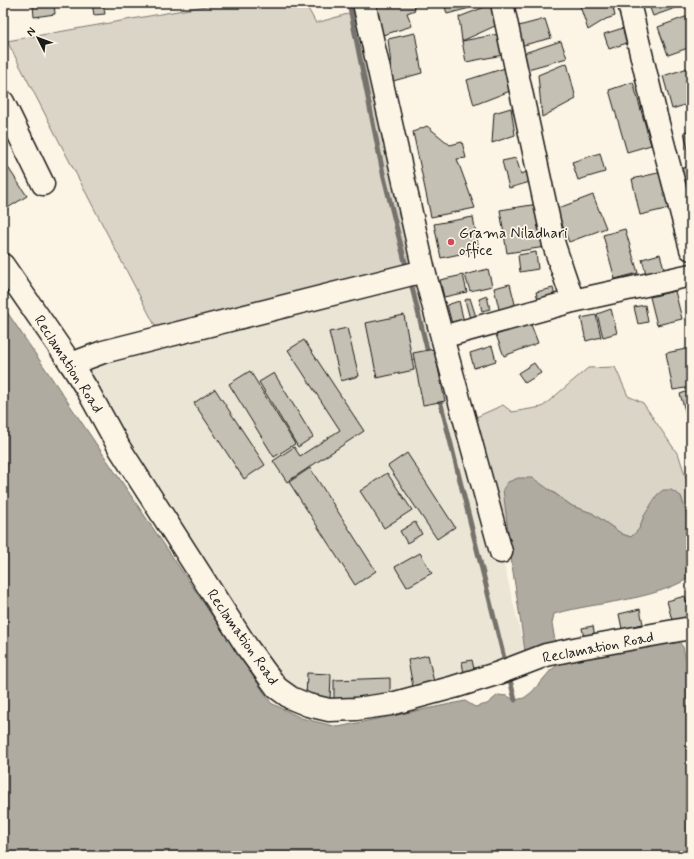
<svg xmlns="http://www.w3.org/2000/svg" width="694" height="859" viewBox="0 0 694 859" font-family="Mynerve,sans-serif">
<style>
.built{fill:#ebe5d6}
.green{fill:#dbd5c8;stroke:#7c7872}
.water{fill:#b0aba1;stroke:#75726c}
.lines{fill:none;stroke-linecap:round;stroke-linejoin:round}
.stream{stroke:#75726c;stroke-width:5}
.building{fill:#c4c0b3;stroke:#1c1c1c}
.minor-casing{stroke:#1c1c1c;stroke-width:25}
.major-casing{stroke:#1c1c1c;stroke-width:25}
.minor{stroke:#fcf5e5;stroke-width:22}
.major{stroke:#fcf5e5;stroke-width:22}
.poi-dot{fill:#d1495b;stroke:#fcf5e5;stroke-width:1.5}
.labels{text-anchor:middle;stroke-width:3.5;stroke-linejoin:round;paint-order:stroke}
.poi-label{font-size:15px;fill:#1c1c1c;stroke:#fcf5e5;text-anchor:start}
.street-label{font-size:15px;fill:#1c1c1c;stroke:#fcf5e5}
</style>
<rect width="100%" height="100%" fill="#fcf5e5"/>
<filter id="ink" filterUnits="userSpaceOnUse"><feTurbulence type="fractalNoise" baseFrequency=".025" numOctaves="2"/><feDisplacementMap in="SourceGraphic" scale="8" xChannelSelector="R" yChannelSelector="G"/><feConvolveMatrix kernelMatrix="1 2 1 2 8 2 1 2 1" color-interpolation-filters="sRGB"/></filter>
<g filter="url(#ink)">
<!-- built -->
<path class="built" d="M424,271L501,552L525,651L484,683L301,710L71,364Z"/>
<!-- green -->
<path class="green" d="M223,3H305L316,23L365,9L424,271L161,337L7,41Z
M615,367L628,396L643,403L679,456L691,494V529L681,496L644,516L639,529L631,537L622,534L592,513L572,506L549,489L510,548L465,422L503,405L512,412L542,407L588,368Z"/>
<!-- water -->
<path class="water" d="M3,306L271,703L301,718L338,727L465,701L475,707L487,704L498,695L507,696L515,700L524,698L532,692L551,670L563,661L602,656L674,640L679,642L683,647L691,680V856H3Z
M518,478H533L572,506L592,513L622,534L631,537L639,529L644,516L657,495L663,490H671L681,496L691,529V577C649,602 599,601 554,614L552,623L555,641L525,651L512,565L503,489L508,482Z"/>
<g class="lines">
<!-- stream -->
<path class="stream" d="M349,3L383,173L407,270
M410,279L429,357
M439,396L505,662
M510,680L515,700"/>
</g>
<!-- building -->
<path class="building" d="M54,3L55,14L34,17L33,5Z
M92,3H103L105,14L94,15Z
M327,3H341V4L329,8Z
M373,3H414L415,10L407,13L412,26L383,35Z
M444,3H480L481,5L447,14Z
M495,3L506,21L462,41L459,17Z
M579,3H612L615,16L606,19L588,30Z
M648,3H684V5L653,16Z
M688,16L691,24V47L668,55L658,27Z
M545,19L551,38L520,46L515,27Z
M623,28L627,43L609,49L604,34Z
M415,33L422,73L393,81L388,39Z
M499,34L503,55L466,62L462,41Z
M561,41L567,58L528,69L524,53Z
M567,63L576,99L542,117L538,75Z
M691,67V103L672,109L663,76Z
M505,68L510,91L474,105L467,80Z
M633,82L651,145L627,152L609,90Z
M511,108L515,135L492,143L494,113Z
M427,126L450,145L462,142L466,158L457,159L475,208L431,217L413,132Z
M691,130V148L688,149L684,132Z
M600,153L605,172L578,180L572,162Z
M516,158L521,174L527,172L530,182L509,188L502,161Z
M3,160L27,196L6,209L3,205Z
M691,166V182L685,184L680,169Z
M662,172L670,208L640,215L632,179Z
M593,195L606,228L569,242L556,209Z
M538,204L545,247L507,253L500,210Z
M473,217L479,250L441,258L434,224Z
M625,229L638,273L615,279L603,235Z
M536,252L538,269L520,272L518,255Z
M660,254L665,272L647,277L642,259Z
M488,269L492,286L470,291L465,275Z
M463,275L467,292L444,297L440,280Z
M510,284L517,312L501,317L494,288Z
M553,288L557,304L540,308L536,292Z
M675,291L682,319L657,325L650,297Z
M487,296L490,309L482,311L479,299Z
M470,298L476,317L470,319L465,300Z
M459,301L464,322L452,324L447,305Z
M645,305L648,322L638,324L634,307Z
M611,309L617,333L603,337L597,314Z
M404,315L414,370L377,378L366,323Z
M596,315L601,337L586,341L581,318Z
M530,322L538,343L504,356L496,335Z
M347,328L359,376L341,381L329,332Z
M304,340L364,431L287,482L273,461L294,447L300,456L340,430L288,350Z
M492,346L496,361L474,368L470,353Z
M691,348V387L673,390L666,353Z
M434,349L445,401L423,405L413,353Z
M534,363L541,373L525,383L518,373Z
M250,371L295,444L274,457L229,384Z
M274,373L313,437L298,447L259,382Z
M215,389L265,465L244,479L194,403Z
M691,390V413L686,414L680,394Z
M407,453L455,527L437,539L388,466Z
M310,468L376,571L355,585L289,482Z
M387,473L412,510L384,528L360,491Z
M415,522L422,534L407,543L400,531Z
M420,553L432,573L407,587L395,567Z
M685,596L691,618L674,628L667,601Z
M640,609L643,624L622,629L619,614Z
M593,626L596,641L585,644L582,628Z
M428,655L434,682L413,687L408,660Z
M472,660L476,678L465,680L462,662Z
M307,673L331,674L330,701L306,700Z
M390,678V703L334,704V680Z"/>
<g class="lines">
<!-- minor casing -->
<g class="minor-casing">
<path id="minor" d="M364,3L424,271L501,552
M502,3L554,245L573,301
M629,3L656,116L691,249
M3,102L43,184
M442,337L573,301L691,275
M71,364L103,352L424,271"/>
</g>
<!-- major casing -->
<g class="major-casing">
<path id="major" d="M3,265L71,364L88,391L120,449L247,647L277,688L291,698L308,705L329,710L356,709L391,704L454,687L499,673L546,655L579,648L691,628"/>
</g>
<!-- minor -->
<use href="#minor" class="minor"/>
<!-- major -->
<use href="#major" class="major"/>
</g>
</g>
<!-- markers -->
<circle class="poi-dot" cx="451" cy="242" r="4"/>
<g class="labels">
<!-- poi labels -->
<g class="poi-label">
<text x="459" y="238">Grama Niladhari<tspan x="459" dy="17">office</tspan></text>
</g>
<!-- street labels -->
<g class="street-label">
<text transform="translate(69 364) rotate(57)" y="5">Reclamation Road</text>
<text transform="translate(243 637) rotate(55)" y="5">Reclamation Road</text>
<text transform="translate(598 647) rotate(-11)" y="5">Reclamation Road</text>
</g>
</g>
<!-- margin -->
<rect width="694" height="859" fill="none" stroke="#fcf5e5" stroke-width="16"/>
<rect x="8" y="8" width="678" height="843" fill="none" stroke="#1c1c1c" stroke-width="1.5" filter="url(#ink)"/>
<!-- north arrow -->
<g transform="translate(38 38) rotate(312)" stroke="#fcf5e5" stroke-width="3" paint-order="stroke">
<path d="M0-3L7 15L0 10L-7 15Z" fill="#1c1c1c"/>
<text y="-6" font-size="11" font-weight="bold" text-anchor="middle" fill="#1c1c1c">N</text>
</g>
</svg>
